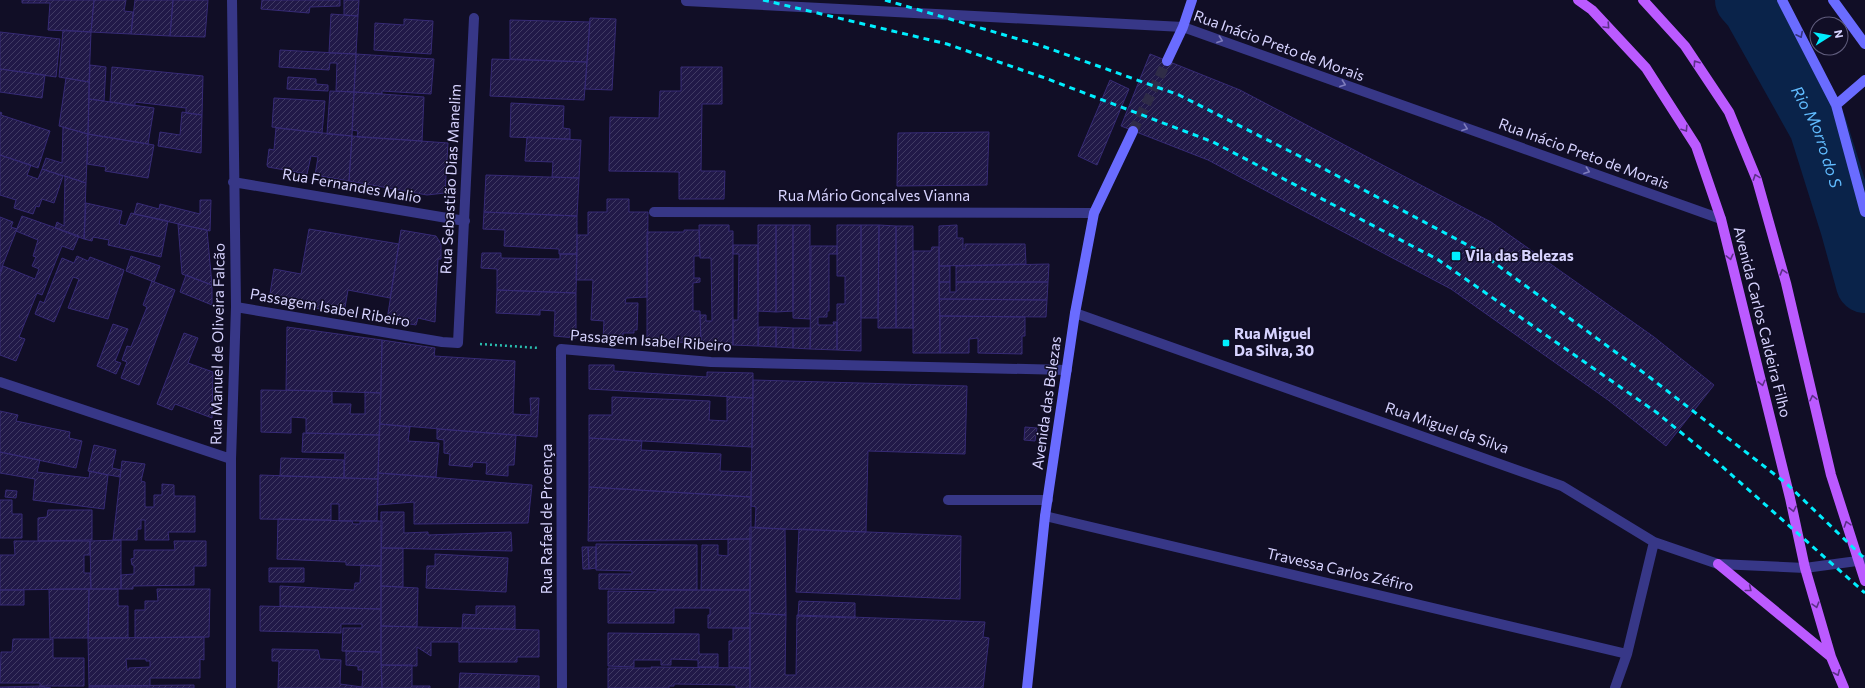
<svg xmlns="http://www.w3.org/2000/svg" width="1865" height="688" viewBox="0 0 1865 688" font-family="Commissioner,sans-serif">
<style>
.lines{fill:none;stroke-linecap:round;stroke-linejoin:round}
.river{stroke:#0a234a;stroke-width:58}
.building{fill:url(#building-hatch);stroke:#362a75;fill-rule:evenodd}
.secondary-tunnel{stroke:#2f2c47;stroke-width:10;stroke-dasharray:10 5;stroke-linecap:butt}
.path{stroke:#2abdae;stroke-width:2.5;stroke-dasharray:2 3;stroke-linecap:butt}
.lane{stroke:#373787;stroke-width:10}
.street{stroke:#373787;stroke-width:10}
.secondary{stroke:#6a6cff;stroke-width:10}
.primary{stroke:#bb5aff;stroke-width:10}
.rail{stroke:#00eefe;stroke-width:3;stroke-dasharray:6 5;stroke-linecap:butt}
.oneway{stroke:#5d3088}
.oneway2{stroke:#35347d}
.oneway3{stroke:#7f7dbd}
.poi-dot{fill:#00eefe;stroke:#110e26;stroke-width:1.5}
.labels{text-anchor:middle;stroke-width:3;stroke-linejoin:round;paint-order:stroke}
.street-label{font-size:15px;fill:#d7d3ff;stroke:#110e26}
.poi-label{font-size:15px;font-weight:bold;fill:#d7d3ff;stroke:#110e26;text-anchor:start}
.water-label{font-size:16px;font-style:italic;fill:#61bcff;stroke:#110e26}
</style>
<defs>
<pattern id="building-hatch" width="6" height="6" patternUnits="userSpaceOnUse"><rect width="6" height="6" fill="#211948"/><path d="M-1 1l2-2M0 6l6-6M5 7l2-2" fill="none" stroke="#403a63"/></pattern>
</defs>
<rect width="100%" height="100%" fill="#110e26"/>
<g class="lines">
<!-- river -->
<path class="river" id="s1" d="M1744,0L1752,9L1818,127L1849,226L1865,284"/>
</g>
<!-- building -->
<path class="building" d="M22,0H94L91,32L48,30L50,3H22Z
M94,0H126L124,11L133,12L131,34L91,32Z
M135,0H173L170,36L131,34Z
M173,0H208L205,37L170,36Z
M262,0H340V6L310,7L309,13L261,9Z
M344,0H359L358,16L344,15Z
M331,14L358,16L356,54L329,53Z
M590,18L616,19L612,90L585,89Z
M404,19L433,21L431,54L374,50L375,23L404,25Z
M510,20L590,22L587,62L510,59Z
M63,30L91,32L89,82L59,77Z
M0,32L60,39L56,77L0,69Z
M280,50L356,54L354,92L336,91L337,63H330L329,70L279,67Z
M356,54L434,59L431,94L382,91V94L354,92Z
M1150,54L1240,90L1491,222L1654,337L1714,385L1666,446L1608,400L1451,289L1208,160L1121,126Z
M492,59L587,62L584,100L490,96Z
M90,65L106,67L104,101L89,99Z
M112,67L203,76L202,115L186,113V108L135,102V106L110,102Z
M681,67H722V104H702L701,171H725L724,199H679V172L609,171L610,117L659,118L660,91H681Z
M0,69L45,75L42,98L0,92Z
M288,77L316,79V84L328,85V91L287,89Z
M66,78L89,82L88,134L59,126Z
M1110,80L1129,89L1097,165L1078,156Z
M330,91L354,92L352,136L327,134Z
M354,92L424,97L422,141L357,137L358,131L352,130Z
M274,98L325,101L322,133L272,127Z
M89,99L154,108L148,144L88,134Z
M511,103L564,106L563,128L570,129V139L510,137Z
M0,112L2,113L1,115L50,131L38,168L0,155Z
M182,112L202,115L201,153L158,146L160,132L180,135Z
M63,127L88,134L86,183L42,169L46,158L62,163Z
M276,128L352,136L349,181L315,175L318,157L311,156L307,174L268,167L267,165L269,149L274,150Z
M989,132L987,185L897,186L898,133Z
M88,134L154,145L148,178L105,171L106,167L87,164Z
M352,136L448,143L445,193L427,195L349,181Z
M527,137L581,140L579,178L552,177L553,162L525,161Z
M0,155L31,165L27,175L38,179L42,169L63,176L54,203L42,199L39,207L36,206L33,214L14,208L16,200L0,195Z
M486,175L579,178L577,216L484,212Z
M65,176L86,183L84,239L55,228L57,222L64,226Z
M607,199H629V212H648L647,297L626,298L625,303H638L637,330H634V333H623V340L603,339L604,321L591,320L593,280H576L577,235H588V212H607Z
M200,200H211L210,231L134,214L137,203L159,209L160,204L200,214Z
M86,203L122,211L119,224L126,226L131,213L168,221L161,257L108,245L109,240L93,237L92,241L84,239Z
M484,212L577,216V254H559V249L504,246L505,230L483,229Z
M22,216L79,236L73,250L62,246L42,295L37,293L19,337L25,339L16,361L0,355V275L3,266L35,279L39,269L32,266L36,257L33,256L38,240L16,231Z
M0,217L13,222L11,227L17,229L0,272Z
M178,224L207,230L212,285L182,274Z
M699,225H729V231H733V345L701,343L700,315H706V321H712L711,258H700Z
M758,225H776V312L758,311Z
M776,225H793V311L776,312Z
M793,225H810V319L793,318Z
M837,225H861V351L837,350V304H845V276H837Z
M861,225H879L878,318H861Z
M879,225L896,226V328H878Z
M957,225V238H963V249H965V244H1025L1026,264L939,266V226Z
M896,226H913V328H896Z
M309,229L399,244L390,298L348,290L344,313L269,300L274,269L301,274Z
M401,230L436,236L441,244V259H438L435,322L418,318L416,325L387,320Z
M684,230H699L700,256H694V278H700V282L693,283V311H700L701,343L647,341V232H684Z
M733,245H758V346L733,345V320H738L739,254H733Z
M811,246H837V254H829V311H827V317H818V325H834L833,322H837V350L810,349Z
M932,247H939L940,353H913V251H931Z
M482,253H501V258L560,259V254H577L576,293L497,290V269L481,268Z
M77,256L88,261L90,257L124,270L108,319L68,308L79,279L73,277L54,322L35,314L40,301L44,303L62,258L74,263Z
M131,256L160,266L154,282L126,271Z
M1049,264L1048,282H956V266Z
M939,266H950V282H939Z
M186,275L212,285V305L180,292Z
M152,281L175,290L139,385L121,378L127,362L122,360L127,346L131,347L147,307L143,305Z
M939,282H950V292H956V282H1048L1047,300L939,299Z
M497,290L576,293V338L554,336L555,311L540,310V315L496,313Z
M939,299L1047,300L1046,317L940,316Z
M940,316L1025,317V336H1022V354L978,353V338L969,339V353H940Z
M113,324L128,329L115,361L121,363L116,374L97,366Z
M287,327L382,340L381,393L286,390Z
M759,327H776V347L758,346Z
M776,327L793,328V348L776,347Z
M793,328H811L810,349L793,348Z
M184,333L198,338L188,363L213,372L212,418L175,404L172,410L157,404Z
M382,340L435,348L434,356L515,361L513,414L531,415L530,398H539L537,437L380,424Z
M589,365H614V371L707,377V372L753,373V398L589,389Z
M753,380L967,386L965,454L868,451L866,532L755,528L756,507L751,506V497Z
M261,390L332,391V404H351L350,414H365V392L381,393L379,435L306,433V418L291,417V433L261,432Z
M612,397L710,401L709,420L727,421V397L753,398L752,447L589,438V415H612Z
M0,411L18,415L16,421L70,432L69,438L82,441L76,468L0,452Z
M380,424L410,427L408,441L439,443L436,477L378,473Z
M1025,427L1037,428L1035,441L1024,440Z
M437,429L516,435L514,465H508V476L486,474L487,463L473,462L472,467L449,465L450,454L444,453V440L437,439Z
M303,433L379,435L378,479L344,478L345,453L302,452Z
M589,438L642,441L641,450L721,454L720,471L751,472V497L589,487Z
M94,445L116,450L112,468L121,470L120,477L88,471Z
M0,452L40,460L37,472L89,478L90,471L108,475L104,509L33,500L35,479L0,473Z
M281,458L344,460V478L280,476Z
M122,461L145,464L141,481L145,482V507H154V495H162V484L174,485V496H195V532H168L169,540H145V520H141V529H137V540H113Z
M378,473L532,485L528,523L414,524V502L377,505Z
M260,475L378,479L377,521H339V504H331V520L260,519Z
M589,487L751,497V539L588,541Z
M6,490L17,491L16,498L5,497Z
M0,500H12V514H22V538H0Z
M48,510H92V540L38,541V518L47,517Z
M381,512H404V533L428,532V535L511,532L512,551L381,548Z
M278,519L352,521L353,524H360V521H382L381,566L346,565V562L277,559Z
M750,527L785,529L786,615L750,613Z
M799,529L961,536L960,599L796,592Z
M728,539H751L750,590H701L702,545H718V555L728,556Z
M121,540V589H91L90,541Z
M14,541H90V555H84V573H90L91,589L0,590V555H15Z
M174,541H206V566H194V585L133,586V589H121V575L134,574V565H132L131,559L134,558V550H175Z
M596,544L697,545V590L599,589V574H632V571L596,570Z
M582,547H588L589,569H583Z
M588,547H596V568L589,569Z
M381,548H403V587L381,586Z
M435,554L508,558L506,592L426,588L427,566H435Z
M361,565L381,566V609L280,606V586L354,590L355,583H360Z
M269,568H304V582H269Z
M381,586L418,588L417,627L381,626Z
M49,589H89L88,638H50Z
M89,589H118V606H128V638H88Z
M157,589H210L209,637L135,638V610H145V601H158Z
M0,590H24V605H0Z
M657,590H750V628H708V615H710V608H674V623H608V591L657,592Z
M799,601L855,603V618L798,616Z
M260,606L381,609V652L342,651L343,628H362V624H341V633L260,631Z
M476,606H515V629L462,628L463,614L476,615Z
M750,613L786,615L785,675H796L797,615L985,622L983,637L989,638L983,688H750Z
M381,626L539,630V657H517V662H459V642H431V656L417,647V666L381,665Z
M733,628H750V668L729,667V641H733Z
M608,633L699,634V654H718V667H698V660L671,659V665H661V660H634V667L608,666Z
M204,637V660L200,659V678H150V686H89L88,638ZM126,659H146V661H150V667L129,668V670H127Z
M13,639H53V658H84V686H40V683H0L1,652H12Z
M272,649L318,650L320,659L341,660L340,684L362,687L363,670H358V666L346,665V651L381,652L382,688H278L279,661H272Z
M381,665H412V686H430V688H382Z
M651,667L750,668V688H736V685L674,684V686H669V688H608V668H652Z
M460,673L539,676V688H459Z
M194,685V688H89V686Z
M0,687L40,686L51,688H0Z"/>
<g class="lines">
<!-- secondary-tunnel -->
<path class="secondary-tunnel" d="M1133,131L1167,61"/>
<!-- path -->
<path class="path" d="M480,344L539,348"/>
<!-- lane -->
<path class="lane" d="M948,500H1048"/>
<!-- street -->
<path class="street" d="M686,1L1183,27L1721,219
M233,182L465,221
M654,212L1094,213
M236,307L442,342L458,343L474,18
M1075,313L1562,486L1654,542L1718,564L1805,568L1865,560
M0,382L231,459
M1045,516L1627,654
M231,688V459L236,307L232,0
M562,688L561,349L711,362L1067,370
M1615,688L1627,654L1654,542"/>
<!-- secondary -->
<path class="secondary" d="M1782,0L1836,105L1865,212
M1833,0L1865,44
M1167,61L1183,27L1192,0
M1836,105L1865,80
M1027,688L1045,516L1075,313L1094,213L1133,131"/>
<!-- primary -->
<path class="primary" d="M1578,0L1592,10L1646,68L1696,146L1721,219L1790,498L1805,568L1831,657L1844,688
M1643,0L1685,46L1729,112L1757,180L1786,283L1831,475L1865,581
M1718,564L1831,657"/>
<!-- rail -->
<path class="rail" d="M763,0L947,44L1045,78L1213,142L1437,259L1656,412L1716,461L1865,593
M885,0L1042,46L1179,95L1313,163L1477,250L1648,376L1787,484L1865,559"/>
</g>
<!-- one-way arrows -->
<defs><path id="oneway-chevron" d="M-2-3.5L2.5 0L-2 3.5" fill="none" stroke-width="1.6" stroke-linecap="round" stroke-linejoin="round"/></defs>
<g class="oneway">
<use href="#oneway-chevron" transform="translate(1607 26) rotate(47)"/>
<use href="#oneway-chevron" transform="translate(1696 63) rotate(-124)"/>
<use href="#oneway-chevron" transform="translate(1685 129) rotate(57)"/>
<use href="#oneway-chevron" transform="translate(1756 177) rotate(-110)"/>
<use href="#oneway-chevron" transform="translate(1730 257) rotate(76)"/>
<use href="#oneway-chevron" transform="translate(1783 272) rotate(-106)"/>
<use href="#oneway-chevron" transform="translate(1762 383) rotate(76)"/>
<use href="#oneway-chevron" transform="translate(1813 398) rotate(-103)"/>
<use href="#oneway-chevron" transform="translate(1793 509) rotate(78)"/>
<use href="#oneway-chevron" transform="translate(1847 524) rotate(-108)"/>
<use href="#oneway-chevron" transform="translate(1749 589) rotate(39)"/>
<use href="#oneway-chevron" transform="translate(1816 605) rotate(74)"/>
<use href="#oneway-chevron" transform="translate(1837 673) rotate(67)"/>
</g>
<use class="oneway2" href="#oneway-chevron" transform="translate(1800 35) rotate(63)"/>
<g class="oneway3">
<use href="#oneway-chevron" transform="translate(1220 40) rotate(20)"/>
<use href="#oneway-chevron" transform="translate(1343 84) rotate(20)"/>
<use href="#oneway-chevron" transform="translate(1465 128) rotate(20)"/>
<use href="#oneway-chevron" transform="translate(1587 171) rotate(20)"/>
</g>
<!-- markers -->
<g class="poi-dot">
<rect x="1451" y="251" width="10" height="10" rx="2"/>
<rect x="1222" y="339" width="8" height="8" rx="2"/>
</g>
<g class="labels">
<!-- street labels -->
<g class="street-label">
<text transform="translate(1279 46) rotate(20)" y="5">Rua Inácio Preto de Morais</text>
<text transform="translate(1584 154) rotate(20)" y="5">Rua Inácio Preto de Morais</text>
<text transform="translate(451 179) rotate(-87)" y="5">Rua Sebastião Dias Manelim</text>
<text transform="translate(352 186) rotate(10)" y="5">Rua Fernandes Malio</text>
<text x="874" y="201">Rua Mário Gonçalves Vianna</text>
<text transform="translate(330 308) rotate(10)" y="5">Passagem Isabel Ribeiro</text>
<text transform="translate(1762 322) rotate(76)" y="5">Avenida Carlos Caldeira Filho</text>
<text transform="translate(651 341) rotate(4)" y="5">Passagem Isabel Ribeiro</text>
<text transform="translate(218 344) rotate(-89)" y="5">Rua Manuel de Oliveira Falcão</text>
<text transform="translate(1047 403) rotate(-82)" y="5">Avenida das Belezas</text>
<text transform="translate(1447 428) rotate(19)" y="5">Rua Miguel da Silva</text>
<text transform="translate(547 519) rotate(-90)" y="5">Rua Rafael de Proença</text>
<text transform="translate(1340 570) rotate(13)" y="5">Travessa Carlos Zéfiro</text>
</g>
<!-- poi labels -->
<g class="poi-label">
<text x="1465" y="261">Vila das Belezas</text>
<text x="1234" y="339">Rua Miguel<tspan x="1234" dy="17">Da Silva, 30</tspan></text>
</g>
<!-- water labels -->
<g class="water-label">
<text dy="6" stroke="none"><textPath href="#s1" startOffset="156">Rio Morro do S</textPath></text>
</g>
</g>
<!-- north arrow -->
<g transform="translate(1829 36) rotate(79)"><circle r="19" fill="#110e26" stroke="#605d7d"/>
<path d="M0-3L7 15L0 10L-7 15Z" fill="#00eefe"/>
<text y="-6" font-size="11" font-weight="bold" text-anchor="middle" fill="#d7d3ff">N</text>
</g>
</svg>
